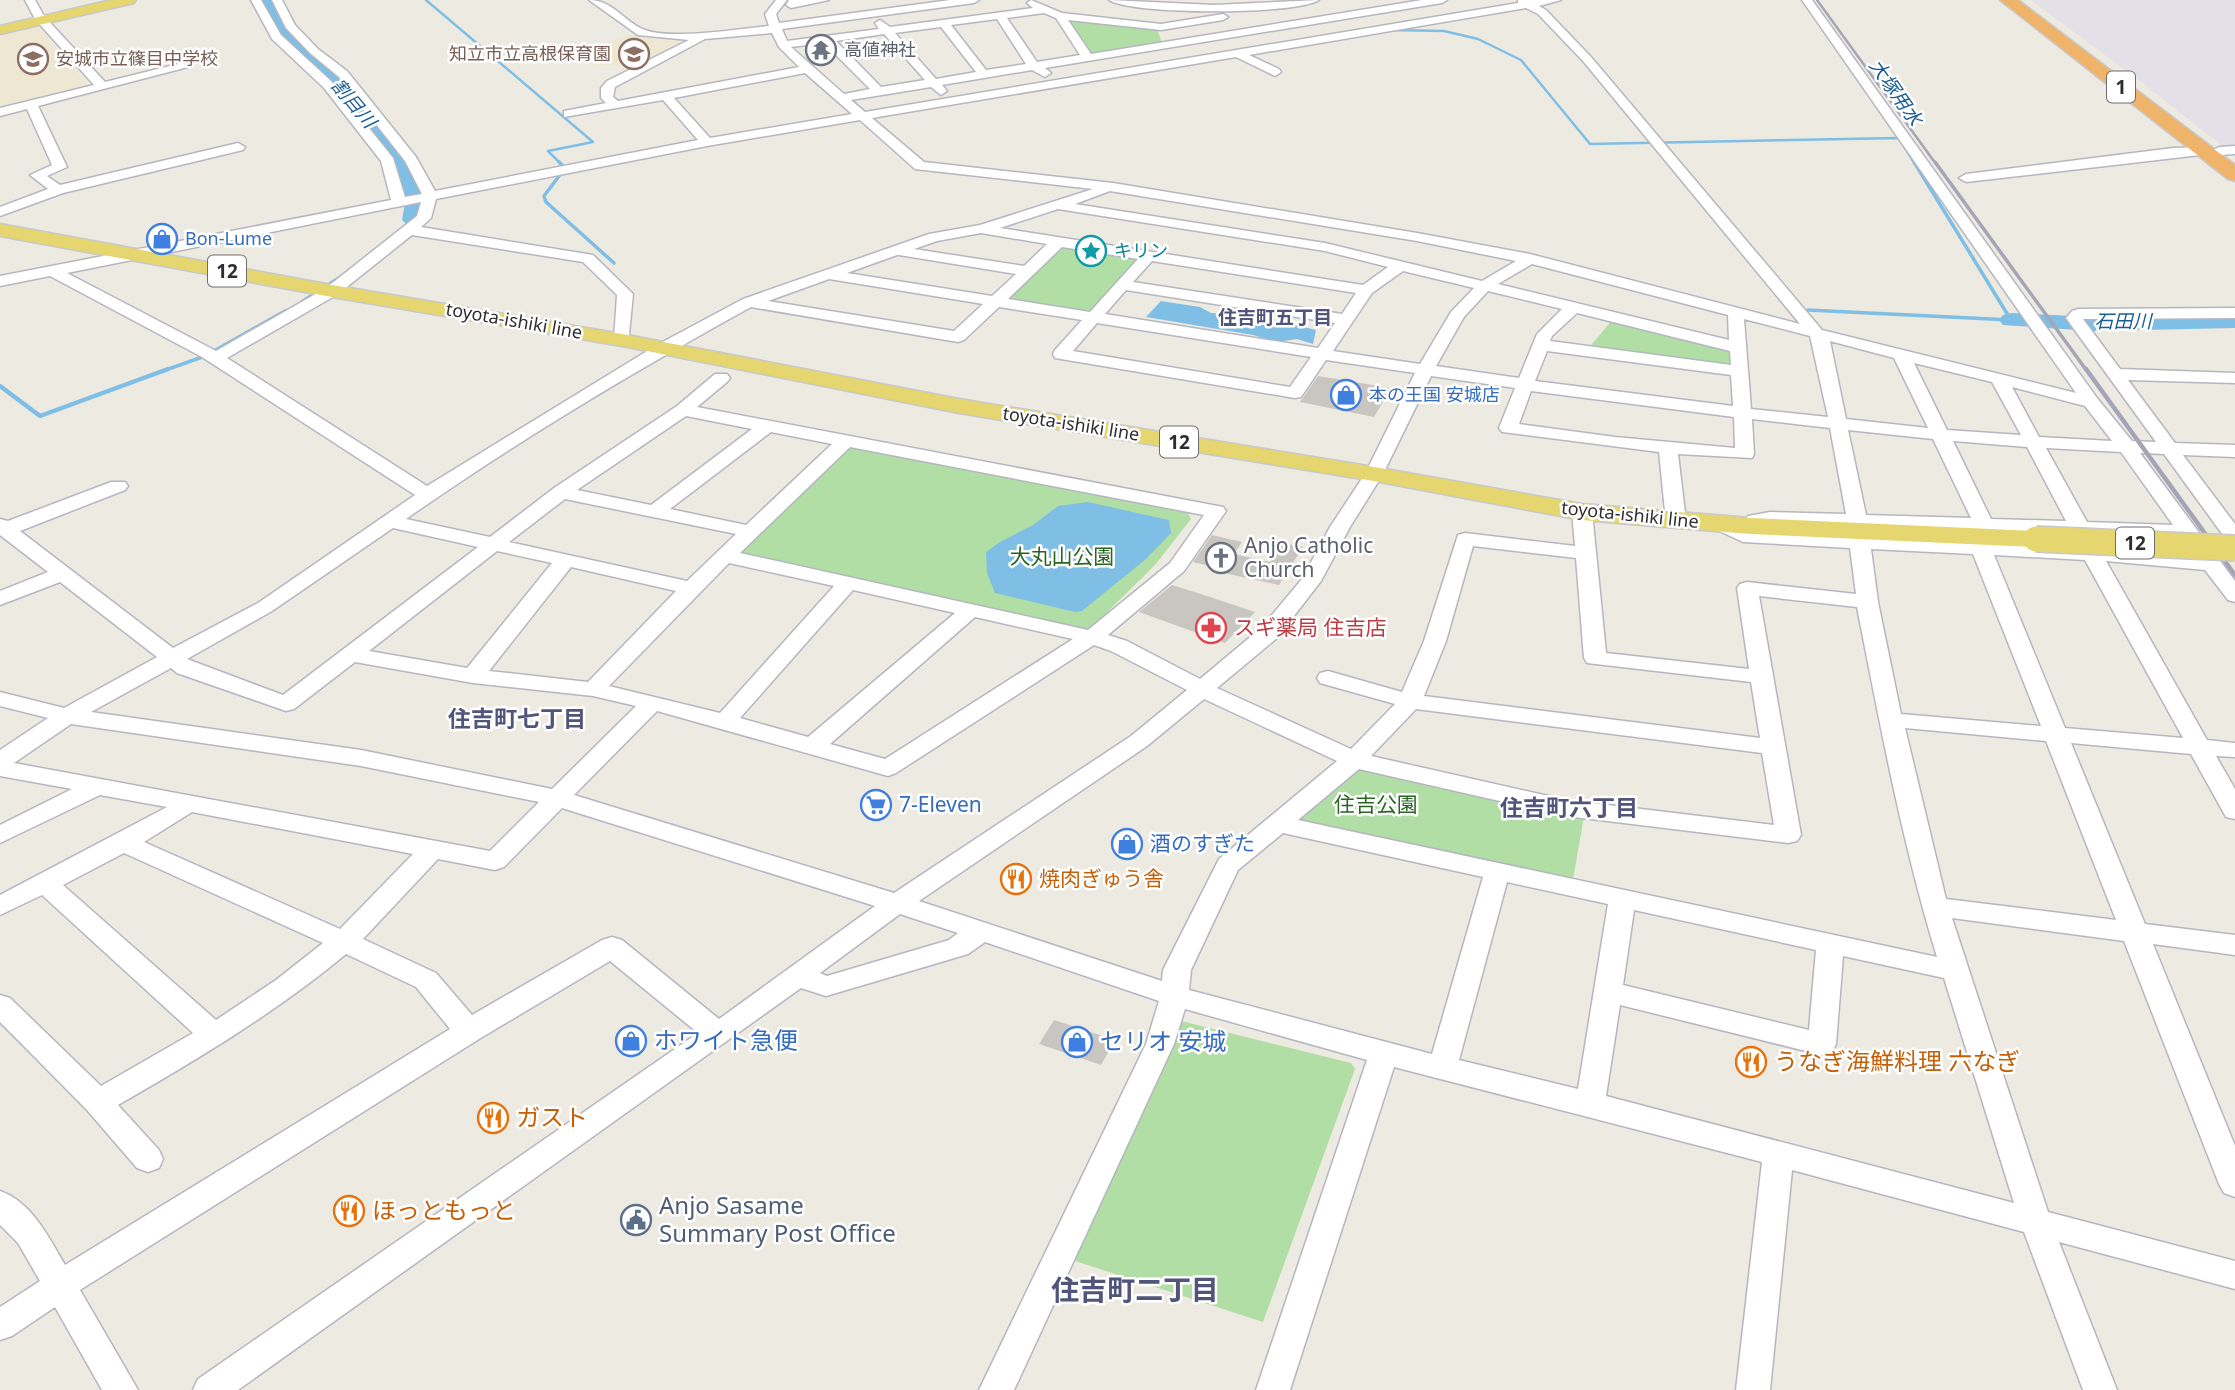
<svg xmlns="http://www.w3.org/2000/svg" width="2235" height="1390" viewBox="0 0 2235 1390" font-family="'Noto Sans','Noto Sans JP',sans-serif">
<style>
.industrial{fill:#e3e1e7}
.education{fill:#ede7d3}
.green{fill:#b1dea4}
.water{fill:#7fbfe5}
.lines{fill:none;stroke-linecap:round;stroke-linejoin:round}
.stream-far2{stroke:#7fbfe5;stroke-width:2.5}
.stream-far1{stroke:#7fbfe5;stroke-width:3.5}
.stream{stroke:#7fbfe5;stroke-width:4.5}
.river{fill:#7fbfe5;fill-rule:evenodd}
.building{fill:#c9c6c1}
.minor-casing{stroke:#b5b6c0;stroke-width:3}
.major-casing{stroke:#c9c9c9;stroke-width:3}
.highway-casing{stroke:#c9c9c9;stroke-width:3}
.minor{fill:#fff;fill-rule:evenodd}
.major{fill:#e5d66f;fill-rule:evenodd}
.highway{fill:#f0b36a;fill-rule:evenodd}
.rail-far2{stroke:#a4a5b6;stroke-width:2.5}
.rail-far1{stroke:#a4a5b6;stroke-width:3.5}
.rail{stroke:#a4a5b6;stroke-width:4.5}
.major-bridge-casing{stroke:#c9c9c9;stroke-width:28;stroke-linecap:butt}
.major-bridge{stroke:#e5d66f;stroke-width:25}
.labels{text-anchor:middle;stroke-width:5;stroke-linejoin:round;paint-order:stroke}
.far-worship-label{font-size:18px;fill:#5b616d;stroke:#fff;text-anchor:start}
.far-education-label{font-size:18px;fill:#785e54;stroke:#fff;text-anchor:end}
.far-shop-label{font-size:18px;fill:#366cbe;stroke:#fff;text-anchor:start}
.far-culture-label{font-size:18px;fill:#0d838f;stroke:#fff;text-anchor:start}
.far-street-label{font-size:18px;fill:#2e2e2e;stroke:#fff}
.shield{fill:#fff;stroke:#6d6d6d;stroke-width:2}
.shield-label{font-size:19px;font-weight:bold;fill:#2e2e2e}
.far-water-label{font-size:19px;font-style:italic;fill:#1b5d95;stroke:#fff}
.far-neighbourhood-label{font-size:19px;font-weight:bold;fill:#51547b;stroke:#fff}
.worship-label{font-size:21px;fill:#5b616d;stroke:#fff;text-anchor:start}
.park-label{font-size:21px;fill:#296622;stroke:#fff}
.health-label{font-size:21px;fill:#be3a42;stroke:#fff;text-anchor:start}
.shop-label{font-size:21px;fill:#366cbe;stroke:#fff;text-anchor:start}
.food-label{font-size:21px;fill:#c56008;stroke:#fff;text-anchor:start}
.neighbourhood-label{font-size:23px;font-weight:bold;fill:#51547b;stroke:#fff}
.near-shop-label{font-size:24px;fill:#366cbe;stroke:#fff;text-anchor:start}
.near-food-label{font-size:24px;fill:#c56008;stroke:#fff;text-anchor:start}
.near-service-label{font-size:24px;fill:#4e5e75;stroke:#fff;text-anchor:start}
.near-neighbourhood-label{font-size:28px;font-weight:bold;fill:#51547b;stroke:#fff}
</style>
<rect width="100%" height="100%" fill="#edeae2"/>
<!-- industrial -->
<path class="industrial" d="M2031,0H2235V147L2225,148L2140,81Z"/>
<!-- education -->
<path class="education" d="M37,24L89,86L0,108V33Z
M636,34L687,39L691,41L642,65H594L616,38Z"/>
<!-- green -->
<path class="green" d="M1066,19L1157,28L1162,44L1090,54Z
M1061,245L1142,257L1091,312L1007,301L1005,298Z
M1613,319L1731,350L1732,365L1588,349Z
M854,446L1188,513L1191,519L1155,565L1092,627L1080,630L740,554L848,447Z
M1358,765L1584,816L1572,885L1290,822Z
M1181,1021L1351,1063L1355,1069L1263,1322L1069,1259Z"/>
<!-- water -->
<path class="water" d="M1161,301L1200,307L1211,313L1260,316L1316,330L1313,344L1297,339L1276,342L1253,335L1146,317Z
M1088,502L1169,520L1171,533L1146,559L1082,611L1075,612L995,593L987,573L986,552L1000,542L1033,525L1058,506Z"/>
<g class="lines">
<!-- stream-far2 -->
<path class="stream-far2" d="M426,0L593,142L548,151L561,164
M1390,30L1444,31L1478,39L1521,60L1590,144L1899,138L1915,164"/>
<!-- stream-far1 -->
<path class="stream-far1" d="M559,162L565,168L544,196L546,202L614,263
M1914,162L2011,320
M303,301L339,278
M1808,310L2011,320
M163,371L205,356L285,311"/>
<!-- stream -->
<path class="stream" d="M0,386L40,416L168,369"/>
<!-- river -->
<path class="river" d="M259,0H275L288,25L318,57L343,76L410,158L425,203L420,224H406L402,220L405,203L391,159L331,84L306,65L275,30Z
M2011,313L2095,317L2235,314V328L2095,331L2003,325L1999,320L2003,315Z"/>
</g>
<!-- building -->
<path class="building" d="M1318,376L1391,388L1374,417L1300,402Z
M1212,535L1242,542L1234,554L1270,562L1282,543L1303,547L1279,585L1215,571L1217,568L1193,562Z
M1172,585L1204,595L1255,612L1225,643L1139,612Z
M1054,1020L1115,1040L1101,1065L1039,1044Z"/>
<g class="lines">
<!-- minor casing -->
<g class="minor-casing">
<path id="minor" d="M25,0H35L44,16L105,82L182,63L188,67L38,106L67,167L47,176L60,185L238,143L245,147L243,150L63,193L0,216V207L48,189L30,175L52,165L27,109L0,116V108L94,85L35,19Z
M251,0H261L281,35L332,82L393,158L405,197L422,194L405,161L339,77L310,53L286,28L272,0H282L295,25L318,49L347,71L416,157L435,191L698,140L663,100L564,117V111L606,103L601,98V88L607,81L689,40L638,35L589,0C613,0 624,22 645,30C671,40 739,29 769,26L765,14L776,0H787L776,14L779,23L950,0H979L974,3L782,29L787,41L879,29L875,23L880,20L890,27L1033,8L1027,3L1031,0L1062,13L1161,24L1223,14L1228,17L1223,20L1161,30L1068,20L1091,54L1422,0H1447L1442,3L1045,68L1051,73L1045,77L1032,70L942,85L947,91L941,95L931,87L851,100L865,112L1518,3V0H1561L1539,6L1546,10L1591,57L1822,330L2076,393L1802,0H1812L2097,398L2132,441L2156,442L2066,318L2072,311L2078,309L2235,308V318L2083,319L2120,369L2235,373V383L2128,380L2175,443L2235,445V457L2183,455L2235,524V544L2228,542L2164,454L2140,453L2235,581V602L2228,600L2205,570L2106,561L2207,740L2235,743V757L2216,756L2235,789V819L2226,817L2191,754L2071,743L2145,924L2235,935V955L2153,944L2235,1146V1197L2224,1193L2219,1184L2124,941L1952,918L2048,1212L2235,1261V1289L2059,1242L2117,1390H2083L2024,1232L1792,1170L1770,1390H1736L1762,1162L1394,1067L1290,1390H1256L1367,1060L1185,1009L1174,1044L1014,1390H979L1146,1044L1159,1001L985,942L968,954L826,996L801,988L238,1390H193L198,1379L698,1033L610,961L479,1039L80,1290L138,1390H102L55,1307L12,1336L0,1340V1307L40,1281L18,1243L0,1225V1191C32,1202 49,1238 65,1265L450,1029L416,987L346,954C275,1013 198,1059 118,1105L159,1150L163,1159L159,1168L148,1172L137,1168L87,1110L0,1022V995L10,998L101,1086L193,1033L42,895L0,915V895L167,807L100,795L0,843V825L72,789L0,776V750L48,718L0,706V692L64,708L157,657L60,582L0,605V591L48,572L0,535V519L8,521L111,482H125L128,486L125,490L20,531L173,648L258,603L415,495L202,357L50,276L0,286V276L391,200L381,161L324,88L272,39ZM1526,8L1538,14L1583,61L1800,324L1530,254L1417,233L1113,183L924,162L872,118L1236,57L1275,76L1281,72L1279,69L1249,55ZM1044,13L1056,18L1080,55L1037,62L1007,18ZM997,19L1026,64L986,70L951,25ZM941,27L976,72L936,79L895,33ZM772,33L779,47L799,67L618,101L613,97L615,87L705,39ZM884,34L925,80L881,87L836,41ZM824,43L870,89L844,94L791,47ZM805,73L852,114L710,138L674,98ZM860,120L915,169L1093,189L980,225L929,234L743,299L657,345L427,486L227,358L338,294L412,235L583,262L617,295L614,340L616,344H628L633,294L593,255L421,227L431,218L436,199L707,146ZM1110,191L1417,241L1516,261L1482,281L1325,243L1075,204ZM421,202L417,216L326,288L216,351L67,273ZM1058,209L1325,251L1388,267L1363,285L1000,228ZM981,233L1047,244L1024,266L914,249L937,241ZM1062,247L1138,259L1090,312L1008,299ZM897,255H899L1016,274L992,296L847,273ZM1152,261L1356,293L1342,314L1133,282ZM1532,264L1728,315L1729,340L1498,284ZM1403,271L1474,288L1451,312L1420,364L1333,351L1372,293ZM829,279L965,301L983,304L954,331L768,301ZM1126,290L1335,323L1318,348L1105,314ZM1488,291L1562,309L1537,334L1519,378L1436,366L1464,317ZM751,307L958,342L964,340L999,307L1082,320L1055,350L1053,354L1055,358L1295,398L1301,397L1326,360L1415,373L1365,474L1330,527L1302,579L1261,628L1200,679L1127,641L1108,635L1184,571L1226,511L1223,507L697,407L727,382L730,378L727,374H715L677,406L554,488L490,537L406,519C516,442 633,372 751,307ZM1577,313L1730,351L1731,365L1550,341L1552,336ZM1744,319L1810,336L1828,417L1751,409ZM1097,323L1311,357L1290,387L1073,351ZM1830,341L1894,358L1928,428L1846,419ZM1547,351L1731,375L1733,406L1535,381ZM1914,363L1992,382L2021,435L1947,430ZM1431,376L1515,388L1499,428L1502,432L1659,452L1666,521L1676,527L1686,521L1678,454L1752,458L1754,454L1752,419L1830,428L1846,514L1770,512L1748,516L1741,527L1727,520H1713L1710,524L1713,528L1743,542L1850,548L1856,594L1747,582L1740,584L1737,588L1749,669L1606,653L1592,512L1582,506L1572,512L1575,546L1465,533L1458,535L1424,641L1402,692L1328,671L1320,673L1317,678L1320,683L1395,704L1351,749L1217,688L1277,638L1321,581L1350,527L1383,474ZM2012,387L2085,406L2112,441L2039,437ZM1531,391L1734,417L1735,448L1615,437L1519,424ZM686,416L752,429L651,505L577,490ZM1848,430L1933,439L1971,518L1866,515ZM771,432L832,444L746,525L670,509ZM1953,441L2027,447L2066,521L1991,519ZM850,447L1204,515L1170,563L1088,630L740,553ZM2046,448L2121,452L2173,525L2087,522ZM565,499L736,534L687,581L509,542ZM1770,524L2182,537L2196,557L2092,548L1755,531L1761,525ZM393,528L478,547L283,695L187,659L272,611ZM1473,546L1576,558L1584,658L1587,663L1751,682L1760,738L1424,696L1446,641ZM1871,549L1973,554L2041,726L1901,714L1878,602ZM497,551L552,563L467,668L369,651ZM1994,555L2085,560L2183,738L2065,728ZM729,563L834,586L720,713L609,686ZM571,567L676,591L588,682L489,671ZM853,590L955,613L808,737L740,718ZM1759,596L1857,607C1880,724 1902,843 1937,957L1298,820L1359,769L1566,816L1788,843L1797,841L1801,835ZM975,617L1073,639L885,759L830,744ZM1094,645L1111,651L1187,690L1131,736L894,893L574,795L657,711L888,776L896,773ZM355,662L473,683L593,696L636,706L552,789L361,750L91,712L171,668L177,673L286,711L294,709ZM1204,699L1337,761L1219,859L1163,970L1162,981L919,901L1147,746ZM1416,709L1762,753L1774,825L1566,800L1371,756ZM71,724L361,766L539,802L490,851L14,763ZM1905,728L2046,741L2116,920L1946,899ZM562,808L875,906L719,1019L622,940L612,937L602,940L472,1015L436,973L363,939L438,859L495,870L504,867ZM192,812L413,854L340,929L144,842ZM1283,833L1483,877L1432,1054L1189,990L1191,970L1238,870ZM124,853L323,943L276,980L216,1020L63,885ZM1507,882L1608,904L1578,1089L1459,1060ZM1634,910L1816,950L1809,1030L1623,985ZM900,914L958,933L949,940L827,976L820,973ZM1843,956L1944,978L2014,1203L1606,1096L1620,1005L1822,1055L1832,1052L1836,1044Z
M789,0H829L791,8L786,5Z
M1109,0L1214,5L1319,0C1297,15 1131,15 1109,0Z
M2235,146V154L2219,155L2212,151L2219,147Z
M2204,147L2209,148V154L1966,182L1959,178L1966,174L2173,148Z"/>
</g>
<!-- major casing -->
<g class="major-casing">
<path id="major" d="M111,0H136L134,3L0,34V26Z
M0,224L332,285L622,334L959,399L1374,467L1582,504L1750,518L2036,531L2045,533L2049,539L2045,545L2036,547L1750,534L1582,520L1374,481L959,413L622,346L332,297L0,236Z"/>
</g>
<!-- highway casing -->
<g class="highway-casing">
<path id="highway" d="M2000,0H2018L2235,165V181L2228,179Z"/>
</g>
<!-- minor -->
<use href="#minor" class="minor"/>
<!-- major -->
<use href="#major" class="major"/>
<!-- highway -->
<use href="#highway" class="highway"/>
<!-- rail-far2 -->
<path class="rail-far2" d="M1817,0L1936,164"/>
<!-- rail-far1 -->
<path class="rail-far1" d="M1935,162L2087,371"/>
<!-- rail -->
<path class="rail" d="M2086,369L2235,575"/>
<!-- major-bridge casing -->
<g class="major-bridge-casing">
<path id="major-bridge" d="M2036,539L2235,548"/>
</g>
<!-- major-bridge -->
<use href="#major-bridge" class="major-bridge"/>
</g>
<!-- icons -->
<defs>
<g id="temple-ring" transform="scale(1.575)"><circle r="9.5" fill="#fff" stroke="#6b7280" stroke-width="1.5"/><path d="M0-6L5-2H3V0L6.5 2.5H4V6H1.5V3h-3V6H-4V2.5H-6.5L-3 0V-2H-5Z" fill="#6b7280"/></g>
<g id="school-ring" transform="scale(1.575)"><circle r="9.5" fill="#fff" stroke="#8d6e63" stroke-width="1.5"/><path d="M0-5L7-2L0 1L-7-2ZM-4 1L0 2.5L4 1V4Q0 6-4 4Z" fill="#8d6e63"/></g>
<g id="shop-ring" transform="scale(1.575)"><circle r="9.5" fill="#fff" stroke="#3f7fe0" stroke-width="1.5"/><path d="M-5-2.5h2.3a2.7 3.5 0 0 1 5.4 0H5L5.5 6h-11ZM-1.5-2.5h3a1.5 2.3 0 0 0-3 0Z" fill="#3f7fe0"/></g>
<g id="sight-ring" transform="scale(1.575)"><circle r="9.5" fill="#fff" stroke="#0f9aa8" stroke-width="1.5"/><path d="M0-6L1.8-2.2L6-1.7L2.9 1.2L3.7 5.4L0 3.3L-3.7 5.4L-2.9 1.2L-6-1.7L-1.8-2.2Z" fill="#0f9aa8"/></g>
<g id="church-ring" transform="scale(1.575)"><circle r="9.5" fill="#fff" stroke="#6b7280" stroke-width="1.5"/><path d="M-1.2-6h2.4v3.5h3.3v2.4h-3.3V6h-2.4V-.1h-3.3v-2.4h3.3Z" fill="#6b7280"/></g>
<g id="pharmacy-ring" transform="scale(1.575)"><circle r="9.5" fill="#fff" stroke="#e0444e" stroke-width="1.5"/><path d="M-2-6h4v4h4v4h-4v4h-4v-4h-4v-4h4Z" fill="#e0444e"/></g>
<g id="supermarket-ring" transform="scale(1.575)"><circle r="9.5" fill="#fff" stroke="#3f7fe0" stroke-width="1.5"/><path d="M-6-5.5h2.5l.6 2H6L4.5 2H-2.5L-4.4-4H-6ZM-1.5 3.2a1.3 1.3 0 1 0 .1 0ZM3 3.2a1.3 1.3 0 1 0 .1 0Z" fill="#3f7fe0"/></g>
<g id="restaurant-ring" transform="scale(1.575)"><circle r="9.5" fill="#fff" stroke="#e8710a" stroke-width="1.5"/><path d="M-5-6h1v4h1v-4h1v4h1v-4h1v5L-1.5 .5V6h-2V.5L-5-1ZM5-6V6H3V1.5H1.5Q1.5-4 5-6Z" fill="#e8710a"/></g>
<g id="civic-ring" transform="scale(1.575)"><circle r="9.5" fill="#fff" stroke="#5c6f8a" stroke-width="1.5"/><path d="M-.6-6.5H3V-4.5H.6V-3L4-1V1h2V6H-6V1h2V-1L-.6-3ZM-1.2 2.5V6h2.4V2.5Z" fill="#5c6f8a"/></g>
</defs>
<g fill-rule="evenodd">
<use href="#temple-ring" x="821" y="50"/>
<use href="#school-ring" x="634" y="54"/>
<use href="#school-ring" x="33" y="59"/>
<use href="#shop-ring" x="162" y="239"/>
<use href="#sight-ring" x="1091" y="251"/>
<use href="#shop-ring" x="1346" y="395"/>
<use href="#church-ring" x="1221" y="558"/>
<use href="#pharmacy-ring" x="1211" y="628"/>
<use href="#supermarket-ring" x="876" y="805"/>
<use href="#shop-ring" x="1127" y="844"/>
<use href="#restaurant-ring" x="1016" y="879"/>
<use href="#shop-ring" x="631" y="1041"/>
<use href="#shop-ring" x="1077" y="1042"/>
<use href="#restaurant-ring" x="1751" y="1062"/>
<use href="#restaurant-ring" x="493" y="1118"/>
<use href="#restaurant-ring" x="349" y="1211"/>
<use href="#civic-ring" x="636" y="1220"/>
</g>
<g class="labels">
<!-- far-worship labels -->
<g class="far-worship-label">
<text x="844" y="56">高値神社</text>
</g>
<!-- far-education labels -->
<g class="far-education-label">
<text x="611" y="60">知立市立高根保育園</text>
<text x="56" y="65" text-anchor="start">安城市立篠目中学校</text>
</g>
<!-- far-shop labels -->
<g class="far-shop-label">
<text x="185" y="245">Bon-Lume</text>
<text x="1369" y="401">本の王国 安城店</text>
</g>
<!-- far-culture labels -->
<g class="far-culture-label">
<text x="1114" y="257">キリン</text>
</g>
<!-- far-street labels -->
<g class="far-street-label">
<text transform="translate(514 321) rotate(10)" y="6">toyota-ishiki line</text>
<text transform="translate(1071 424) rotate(9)" y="6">toyota-ishiki line</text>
<text transform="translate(1630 515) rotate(6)" y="6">toyota-ishiki line</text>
</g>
<!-- shield labels -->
<g class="shield">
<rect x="2107" y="71.5" width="28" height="31" rx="5"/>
<rect x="208" y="255.5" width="38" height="31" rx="5"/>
<rect x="1160" y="426.5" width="38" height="31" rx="5"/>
<rect x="2116" y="527.5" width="38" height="31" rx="5"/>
</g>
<g class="shield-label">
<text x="2121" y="94">1</text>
<text x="227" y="278">12</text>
<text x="1179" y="449">12</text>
<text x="2135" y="550">12</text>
</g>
<!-- far-water labels -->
<g class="far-water-label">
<text transform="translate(1896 92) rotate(55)" y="7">大塚用水</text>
<text transform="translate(354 103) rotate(50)" y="7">割目川</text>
<text x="2123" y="328">石田川</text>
</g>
<!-- far-neighbourhood labels -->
<g class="far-neighbourhood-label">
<text x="1275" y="324">住吉町五丁目</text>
</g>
<!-- worship labels -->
<g class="worship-label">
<text x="1244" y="553">Anjo Catholic<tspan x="1244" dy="24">Church</tspan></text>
</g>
<!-- park labels -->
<g class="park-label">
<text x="1062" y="564">大丸山公園</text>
<text x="1376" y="812">住吉公園</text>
</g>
<!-- health labels -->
<g class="health-label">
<text x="1234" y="635">スギ薬局 住吉店</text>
</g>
<!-- shop labels -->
<g class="shop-label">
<text x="899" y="812">7-Eleven</text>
<text x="1150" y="851">酒のすぎた</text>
</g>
<!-- food labels -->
<g class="food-label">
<text x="1039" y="886">焼肉ぎゅう舎</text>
</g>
<!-- neighbourhood labels -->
<g class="neighbourhood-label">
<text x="517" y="727">住吉町七丁目</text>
<text x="1569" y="816">住吉町六丁目</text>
</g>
<!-- near-shop labels -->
<g class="near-shop-label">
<text x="654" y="1049">ホワイト急便</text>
<text x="1100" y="1050">セリオ 安城</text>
</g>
<!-- near-food labels -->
<g class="near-food-label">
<text x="1774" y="1070">うなぎ海鮮料理 六なぎ</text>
<text x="516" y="1126">ガスト</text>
<text x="372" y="1219">ほっともっと</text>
</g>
<!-- near-service labels -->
<g class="near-service-label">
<text x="659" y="1214">Anjo Sasame<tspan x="659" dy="28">Summary Post Office</tspan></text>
</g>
<!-- near-neighbourhood labels -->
<g class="near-neighbourhood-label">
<text x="1135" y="1300">住吉町二丁目</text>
</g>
</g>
</svg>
